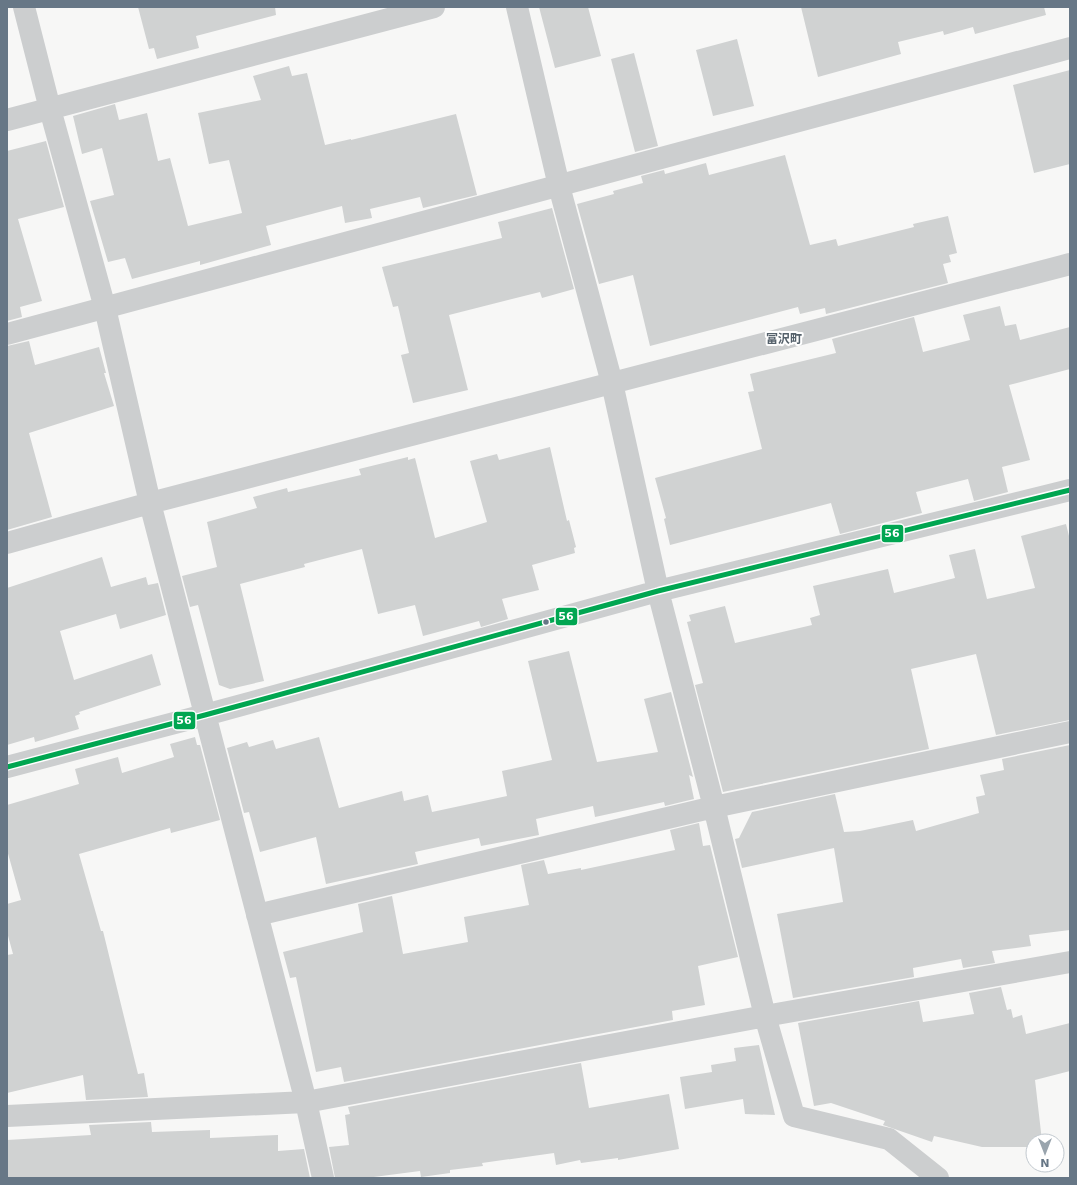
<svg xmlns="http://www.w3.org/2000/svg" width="1077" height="1185" viewBox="0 0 1077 1185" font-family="'DejaVu Sans','Noto Sans JP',sans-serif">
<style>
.building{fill:#d0d2d2}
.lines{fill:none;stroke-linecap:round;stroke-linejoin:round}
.minor{stroke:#cccecf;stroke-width:22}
.bus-1-casing{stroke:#fff;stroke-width:8}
.bus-1{stroke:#00a651;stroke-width:5}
.bus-dot{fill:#677786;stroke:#fff;stroke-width:1.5}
.labels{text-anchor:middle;stroke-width:4;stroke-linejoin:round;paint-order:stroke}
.quarter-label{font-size:12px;font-weight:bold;fill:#55616b;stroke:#fff}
.line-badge{stroke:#fff;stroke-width:1.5}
.badge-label{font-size:11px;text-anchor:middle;font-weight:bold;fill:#fff}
</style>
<rect width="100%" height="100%" fill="#f7f7f6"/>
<!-- building -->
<path class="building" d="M138,7H275L276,15L196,36L199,48L157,59L154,48L149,49Z
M539,7H588L601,56L555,68Z
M801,7H1044L1046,15L975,34L973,27L944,35L943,31L898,42L901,54L818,77Z
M737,39L754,106L713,116L696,50Z
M634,53L658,146L635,152L611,59Z
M289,66L292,76L307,73L325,145L351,139V140L456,114L477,195L423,208L420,197L370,209L372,218L345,223L342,206L266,226L271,245L200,265V261L132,279L125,258L108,262L90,201L114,195L102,148L82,154L73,116L115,104L119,120L147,113L158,161L170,158L188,226L242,213L229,160L209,164L198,113L261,100L253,76Z
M1070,70V164L1034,173L1013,85Z
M46,141L64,207L18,219L42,301L20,307L22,317L7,321V151Z
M785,155L810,245L836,239L838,246L914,227L913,224L948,216L957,253L949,255L951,262L943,264L948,283L826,314L825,308L800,314L798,307L650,346L633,275L599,284L577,204L614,194L613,191L643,183L641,176L664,170L665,174L706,163L709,175Z
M552,208L574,289L542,298L540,292L449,315L468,390L413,403L401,355L409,353L398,306L393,307L382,267L502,238L498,222Z
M1000,306L1005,326L1016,324L1020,340L1070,327V369L1009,385L1030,460L1002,467L1008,492L974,501L968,479L916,492L922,513L840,534L831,503L670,545L664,519L666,518L655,478L762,449L748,392L754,391L750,374L836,353L832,339L914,317L923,352L970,340L963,315Z
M29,341L35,365L99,347L106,373H104L114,406L29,433L52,517L7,530V346Z
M550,447L567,521L569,520L576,547L574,548L575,553L532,565L539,590L502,599L508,619L481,627L479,621L423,636L415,605L378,614L362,549L304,564L305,567L240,584L264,681L230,689L219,685L198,605L190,607L182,576L217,567L207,522L257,508L253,497L287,488L288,492L361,475L359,469L408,457V460L415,458L435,538L487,522L470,461L497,454L499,460Z
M1066,524L1070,540V720L996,735L976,654L911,669L929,749L723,792L695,685L703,683L687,622L691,621L689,615L725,606L735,643L812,625L810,618L820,615L813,586L888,569L894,593L955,578L949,555L975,549L987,599L1035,588L1021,536Z
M102,557L111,587L146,577L148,585L158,583L166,615L120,629L116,614L60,631L74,680L152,654L161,685L79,712L80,714L75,716L79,729L35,742L34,737L7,745V588Z
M569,651L597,762L658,752L644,699L671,692L693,777L689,775L694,799L665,806L664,802L595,817L593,806L536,819L539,835L481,846L479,838L415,852L418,864L326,884L316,837L260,852L249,812L244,813L227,748L247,742L249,747L273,740L276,749L319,737L339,808L402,791L404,801L428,795L432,812L507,796L502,771L552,760L528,661Z
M195,737L197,745H200L220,820L171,833L170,828L79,854L101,931H103L138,1074L144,1073L148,1097L86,1100L83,1075L7,1093V955L13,954L7,932V904L21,900L7,850V805L79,784L75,769L118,757L122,773L174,757L170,744Z
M1070,745V930L1029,935L1031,946L992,951L995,963L963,968L961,959L913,968L914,977L793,998L777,914L843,902L834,848L742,868L735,839L739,838L752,812L835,794L844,832L860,831L913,820L916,831L979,813L976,797L985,795L980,775L1004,770L1002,759Z
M699,823L703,846L710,845L738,957L698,966L705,1005L672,1011L673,1020L344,1082L341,1067L316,1072L296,977L290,978L283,952L363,932L358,904L392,896L403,954L468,942L464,917L529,905L521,865L544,860L548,874L581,868V870L675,850L670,830Z
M1001,987L1007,1010L1011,1009L1013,1018L1022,1015L1026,1034L1070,1023V1071L1035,1080L1042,1141H1033V1147H982L934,1136L932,1142L883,1125L885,1121L831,1103L814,1106L798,1023L919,1001L923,1022L974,1014L969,993Z
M759,1045L775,1115L745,1114L743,1099L685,1109L680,1077L712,1072L711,1065L736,1061L734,1048Z
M581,1063L589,1108L669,1094L679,1149L618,1160V1158L581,1163L580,1160L556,1165L554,1153L482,1163L483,1166L450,1170V1173L421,1177L420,1171L366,1178H335L329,1147L349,1145L345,1115L350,1114L348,1107Z
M151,1122L152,1132L210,1130V1138L278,1135V1151L304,1149L310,1178H7V1140L91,1135L89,1125Z"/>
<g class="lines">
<!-- minor -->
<path class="minor" d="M24,7L50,109L105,308L150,503L306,1102L323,1178
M517,7L559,186L612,383L658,591L714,807L765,1016L794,1116L889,1139L938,1178
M7,120L434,7
M7,334L1070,48
M7,543L150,503L1070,264
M7,767L205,715L658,591L1070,490
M257,915L714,807L1070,732
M7,1116L306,1102L765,1016L1070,962"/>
<!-- bus-1 casing -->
<g class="bus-1-casing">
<path id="bus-1" d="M7,767L205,715L658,591L1070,490"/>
</g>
<!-- bus-1 -->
<use href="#bus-1" class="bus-1"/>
</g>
<!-- markers -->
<circle class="bus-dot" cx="546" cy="622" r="3.5"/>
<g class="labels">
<!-- quarter labels -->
<g class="quarter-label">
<text x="784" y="343">富沢町</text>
</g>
</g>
<g class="line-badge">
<rect x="881" y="524" width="23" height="19" rx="4" fill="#00a651"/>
<rect x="555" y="607" width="23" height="19" rx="4" fill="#00a651"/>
<rect x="173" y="711" width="23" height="19" rx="4" fill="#00a651"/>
</g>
<g class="badge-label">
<text x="892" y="537">56</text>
<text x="566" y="620">56</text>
<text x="184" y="724">56</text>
</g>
<!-- border -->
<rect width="1077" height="1185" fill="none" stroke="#677786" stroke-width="16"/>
<!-- north arrow -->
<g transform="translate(1045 1153) rotate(180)"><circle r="19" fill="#ffffff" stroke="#c2c9cf"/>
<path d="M0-3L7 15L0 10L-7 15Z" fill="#99a4ad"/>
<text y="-6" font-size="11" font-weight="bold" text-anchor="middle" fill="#677786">N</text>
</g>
</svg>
